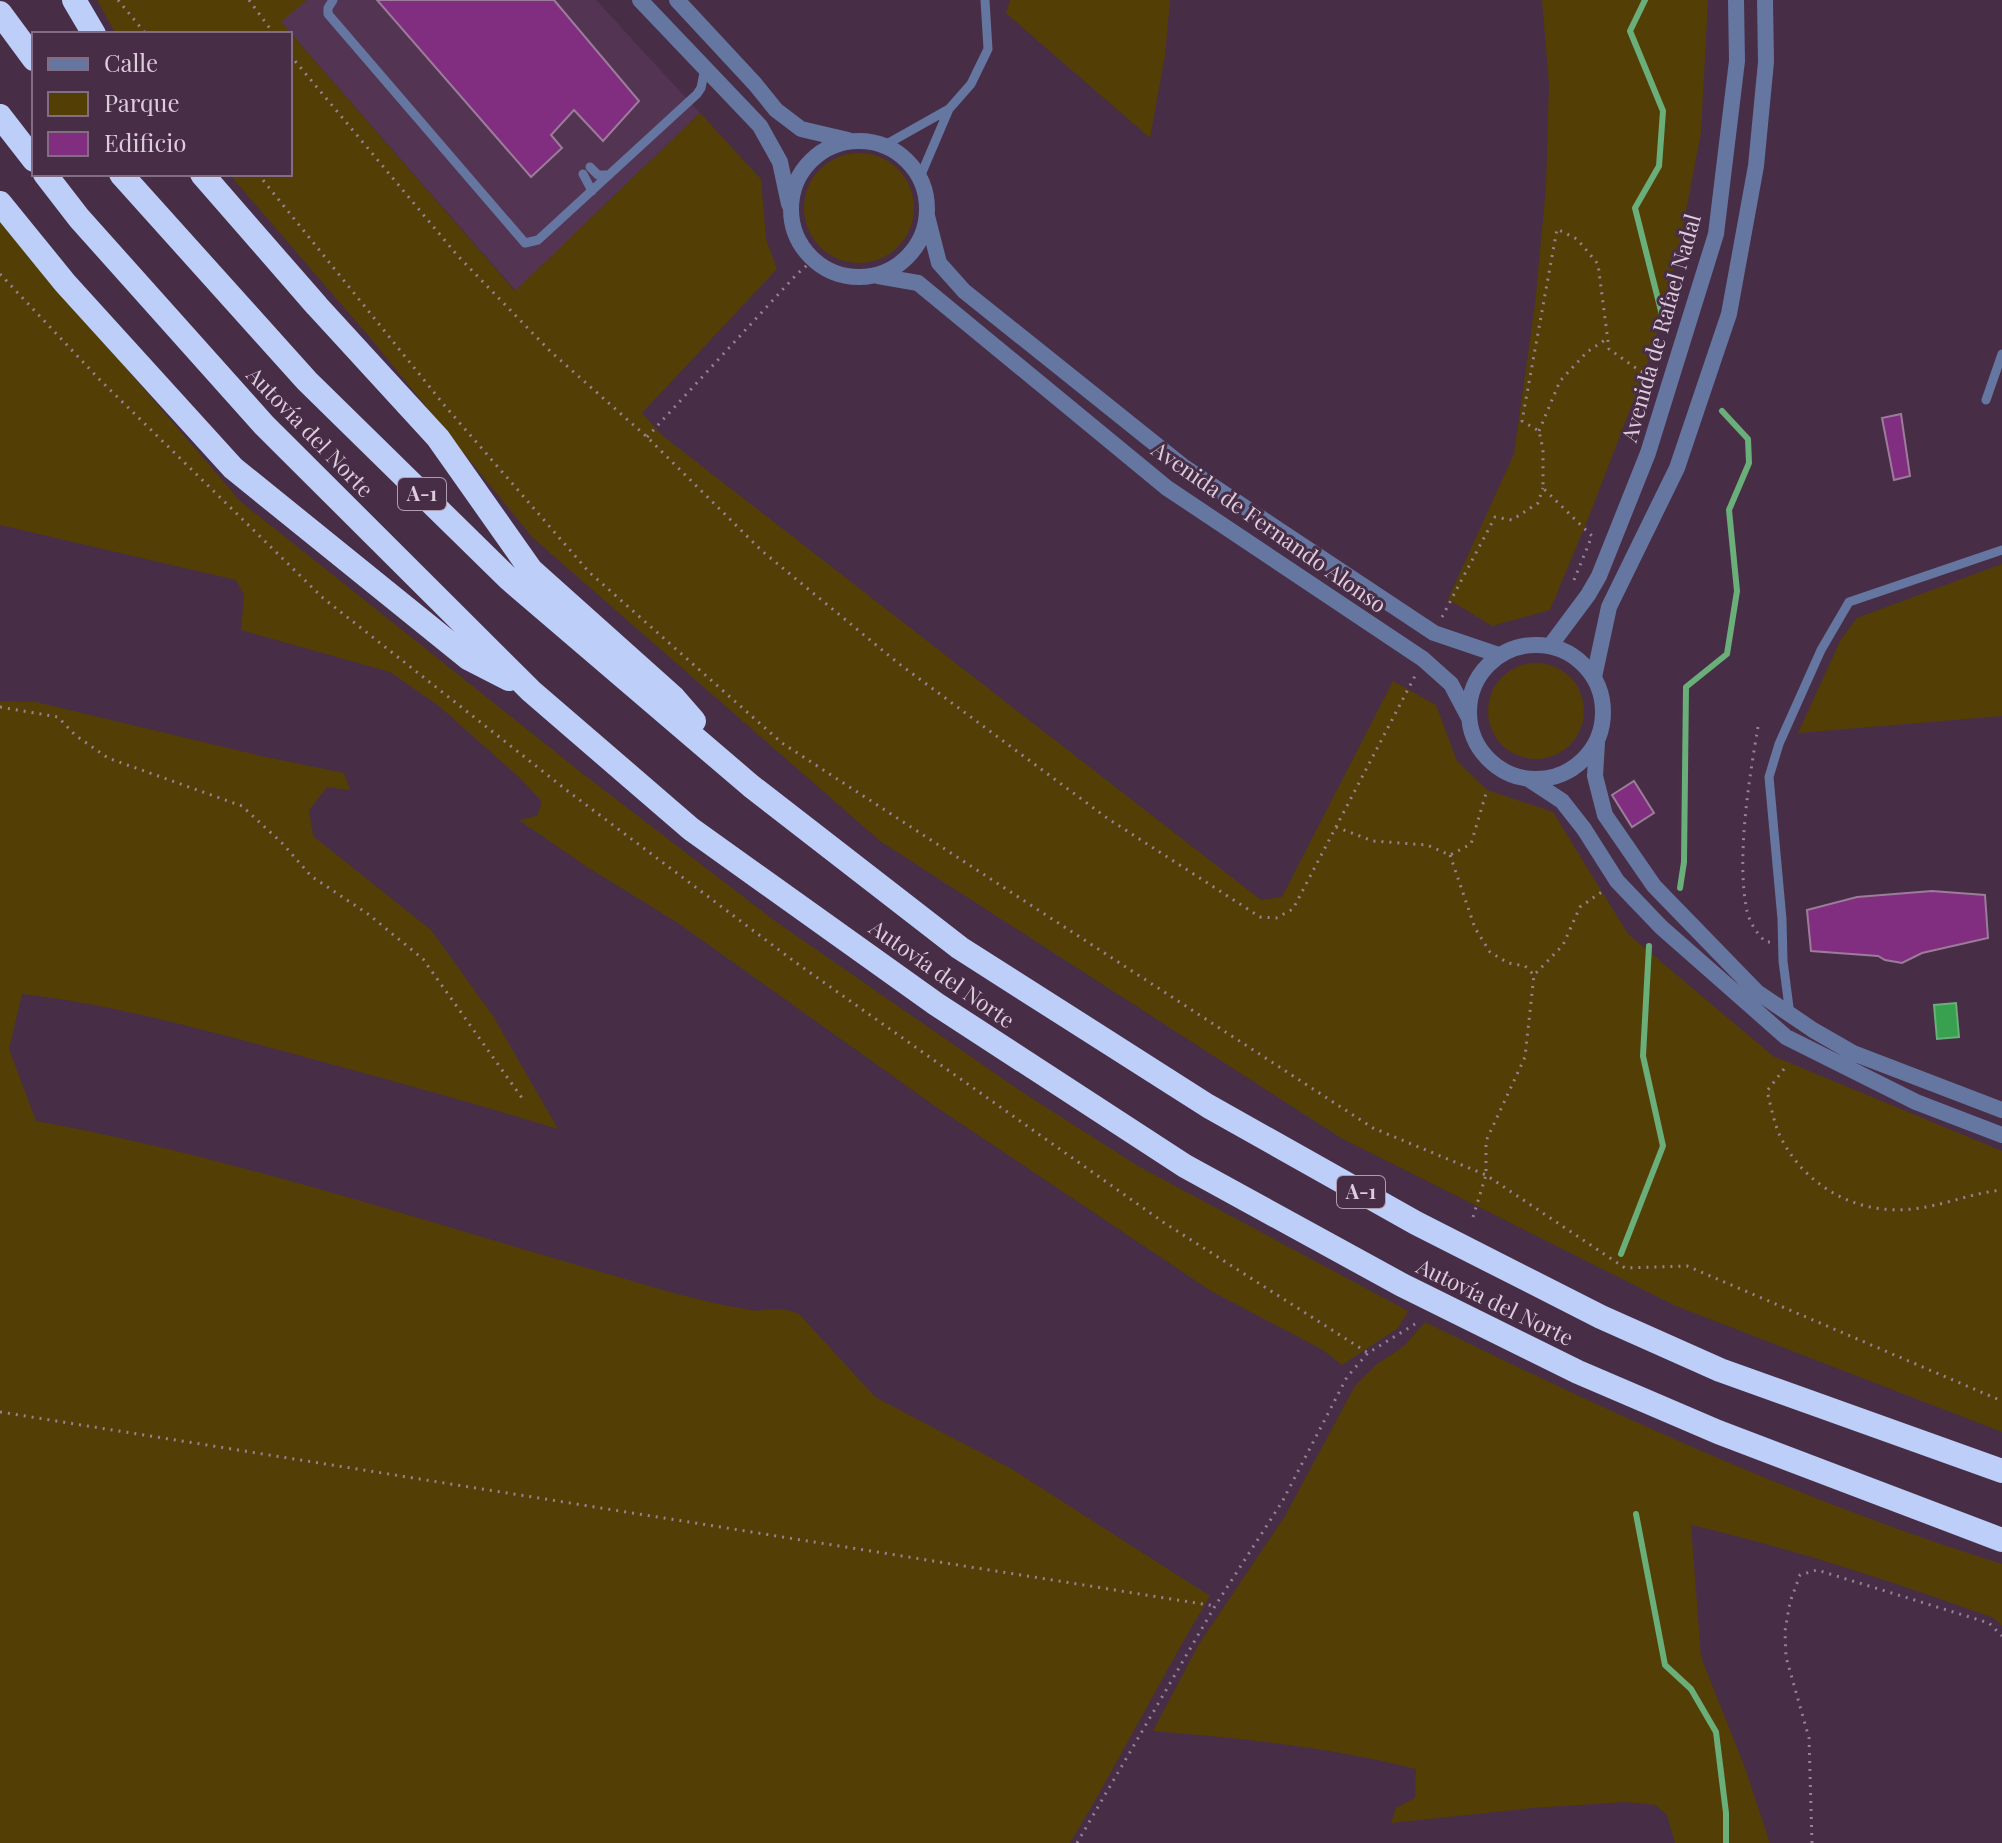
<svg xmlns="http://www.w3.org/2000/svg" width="2002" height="1843" viewBox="0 0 2002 1843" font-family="'Playfair Display',serif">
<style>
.built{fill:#533453}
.green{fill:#533f06}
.water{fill:#38a14f;stroke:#6aae79;stroke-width:2}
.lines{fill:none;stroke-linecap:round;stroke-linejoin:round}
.stream{stroke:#6aae79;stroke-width:6}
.building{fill:#812e81;stroke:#9b7c99;stroke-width:2}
.path{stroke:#968195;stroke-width:3;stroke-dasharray:2 6;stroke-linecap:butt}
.service{stroke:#6576a0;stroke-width:9}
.minor{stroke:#6576a0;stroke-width:16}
.tertiary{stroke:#6576a0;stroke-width:16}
.motorway{stroke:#bdcef8;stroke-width:24}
.labels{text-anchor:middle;stroke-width:6;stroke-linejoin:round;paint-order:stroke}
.shield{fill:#472d46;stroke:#b09caf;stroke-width:2}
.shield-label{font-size:20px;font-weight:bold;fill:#ddccdc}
.street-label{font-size:22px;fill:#ddccdc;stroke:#472d46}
</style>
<rect width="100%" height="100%" fill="#472d46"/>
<!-- built -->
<path class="built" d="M307,0H596L700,113L516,291L280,21Z"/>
<!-- green -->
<path class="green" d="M97,0H307L281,22L515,291L700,113L761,179L766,239L777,269L642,413L663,436L1261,900L1282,897L1393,681L1436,705L1457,761L1487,790L1553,812L1628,934L1773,1056L2002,1151V1432L1676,1306L1341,1138L880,841L532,537L372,340L229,174H290V34H116Z
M1010,0H1170L1165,55L1150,138L1006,13Z
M1542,0H1708L1701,132L1679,248L1651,355L1588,519L1550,610L1492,626L1448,599L1514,454L1535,304L1546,187L1549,84Z
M804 208a55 55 0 1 1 110 0a55 55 0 1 1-110 0Z
M0,217L36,263L241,502L587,777L775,921L1019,1090L1138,1166L1408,1311L1398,1328L1342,1365L1323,1350L1211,1291L939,1109L678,923L587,867L519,820L537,816L542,802L521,779L439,706L390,672L241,630L244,595L236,580L0,525Z
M2002,564V716L1798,733L1841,639L1857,618Z
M1488 711a48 48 0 1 1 96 0a48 48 0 1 1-96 0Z
M0,701L36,702L261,756L344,773L350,790L327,787L309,810L313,836L431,930L493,1016L558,1129C467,1101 375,1076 283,1051C197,1028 110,1004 22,994L9,1049L36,1121C234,1157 428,1223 622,1278C662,1290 704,1302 745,1309C767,1314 774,1304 799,1314L875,1397L1010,1468L1210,1596C1161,1677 1119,1762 1070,1843H0Z
M1425,1322C1612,1414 1803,1502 2002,1564V1626L1994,1618C1894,1582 1794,1549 1691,1525L1701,1657L1744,1765L1770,1843H1675L1667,1815L1655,1805L1626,1802L1533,1808L1391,1823L1396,1808L1415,1798L1416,1769C1330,1747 1241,1738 1153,1731L1199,1644L1285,1516L1355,1386L1377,1364L1404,1346Z"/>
<!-- water -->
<path class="water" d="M1956,1003L1959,1037L1937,1039L1934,1005Z"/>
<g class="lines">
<!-- stream -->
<path class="stream" d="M1645,0L1630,31L1663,111L1659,166L1635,208L1662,315
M1680,888L1684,862L1686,687L1727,654L1737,591L1729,510L1749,463L1748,439L1722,411
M1621,1254L1663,1146L1643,1056L1649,946
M1636,1514L1665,1665L1691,1689L1716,1732L1726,1813V1843"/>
</g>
<!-- building -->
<path class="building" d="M377,0H554L639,101L603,141L574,110L551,135L562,148L531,177Z
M1901,414L1910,476L1894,480L1882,418Z
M1634,781L1654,813L1632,827L1612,795Z
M1932,891L1985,895L1988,938L1922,953L1902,963L1885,960L1878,956L1811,951L1807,910L1857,897Z"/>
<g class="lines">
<!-- path -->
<path class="path" d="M118,0L146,34
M249,0L274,34
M290,55L457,255L550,351L647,437L762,551L898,663L1107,818L1260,917L1276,918L1293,909L1416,674
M258,174L445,406L589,572L782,743L1373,1128L1486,1175L1625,1268L1687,1266L2002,1401
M0,274L100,380L323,598L569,792L795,962L1163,1222L1368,1353
M1539,431L1560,381L1587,352L1608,338
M647,437L797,274L813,260
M1574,580L1592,536L1543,488V449L1539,431L1522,421L1557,229L1577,239L1598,264L1609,349L1640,371L1656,377
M1442,617L1495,517L1512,520L1538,503L1543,488
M0,707L58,717L75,735L108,758L242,806L283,844L311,876L368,914L423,959L522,1098
M1758,727C1749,780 1736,859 1747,911C1750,923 1757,934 1766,942H1771
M1336,827L1373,841L1427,845L1450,855L1471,844L1487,790
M1450,855L1475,928L1490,952L1508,963L1525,966L1534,975
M1784,1069L1767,1091C1771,1106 1774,1124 1781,1138C1806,1187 1857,1215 1912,1209C1943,1206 1971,1193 2002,1190
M1473,1217L1486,1175V1141L1525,1057L1534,975L1563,945L1580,907L1603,891
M0,1412L1215,1606
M1077,1843L1215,1606L1282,1502L1347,1377L1368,1353L1415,1324
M1812,1843L1809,1738L1786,1657L1785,1631L1790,1602L1800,1575L1817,1570L1989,1623L2002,1636"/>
<!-- service -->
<path class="service" d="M333,0L328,8V14L525,243L538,240L697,94L701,88L705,68
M885,145L949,109
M590,167L598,175H609
M583,174L592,191
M920,177L949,109L971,84L988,49L985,0
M1986,400L2002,354
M1790,1015L1783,961L1782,919L1769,777L1779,744L1821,650L1849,602L2002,550"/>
<!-- minor -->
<path class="minor" d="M1550,646L1588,595L1599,576L1648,453L1716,234L1737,61L1736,0
M1594,677L1609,607L1677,468L1729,314L1756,166L1766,62L1765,0"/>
<!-- tertiary -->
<path class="tertiary" d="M640,0L760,126L780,162L789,204
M677,0L755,84L776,110L801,129L848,140
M791 209a68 68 0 1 1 136 0a68 68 0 1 1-136 0Z
M927,216L939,263L964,291L1184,467L1434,633L1499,655
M878,276L918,283L1167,488L1423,659L1451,684L1469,718
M1469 712a67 67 0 1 1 134 0a67 67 0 1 1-134 0Z
M1597,743L1595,776L1605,815L1654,886L1757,992L1813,1030L1853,1053L2002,1110
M1530,780L1562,801L1584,829L1617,881L1661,927L1786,1037L1916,1102L2002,1135"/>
<!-- motorway -->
<path class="motorway" d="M74,0L94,34
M0,13L34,59
M0,116L34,160
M45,174L79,218L264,425L531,691L691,829L936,1004L1185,1166L1402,1285L1578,1372L1718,1432L2002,1540
M121,174L307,381L509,579L751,786L960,948L1208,1106L1416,1223L1601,1317L1720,1370L2002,1471
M202,174L317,306L438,438L531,570L674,698L694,721
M0,203L65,283L233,468L468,658L509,679"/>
</g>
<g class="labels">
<!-- shield labels -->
<g class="shield">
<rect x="398" y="478" width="48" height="32" rx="6"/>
<rect x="1337" y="1176" width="48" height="32" rx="6"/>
</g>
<g class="shield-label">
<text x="422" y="501">A-1</text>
<text x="1361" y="1199">A-1</text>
</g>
<!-- street labels -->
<g class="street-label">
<text transform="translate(1661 328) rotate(-74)" y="8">Avenida de Rafael Nadal</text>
<text transform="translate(310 432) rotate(46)" y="8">Autovía del Norte</text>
<text transform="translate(1269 527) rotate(35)" y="8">Avenida de Fernando Alonso</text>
<text transform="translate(942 974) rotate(35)" y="8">Autovía del Norte</text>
<text transform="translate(1495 1302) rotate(26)" y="8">Autovía del Norte</text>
</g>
</g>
<!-- legend -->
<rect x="32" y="32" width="260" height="144" fill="#472d46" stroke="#836d82" stroke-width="2"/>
<rect x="48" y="58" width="40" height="12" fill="#6576a0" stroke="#836d82" stroke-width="2"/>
<text x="104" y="72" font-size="24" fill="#ddccdc">Calle</text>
<rect x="48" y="92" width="40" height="24" fill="#533f06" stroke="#836d82" stroke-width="2"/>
<text x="104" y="112" font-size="24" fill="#ddccdc">Parque</text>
<rect x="48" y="132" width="40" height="24" fill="#812e81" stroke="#836d82" stroke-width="2"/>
<text x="104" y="152" font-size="24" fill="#ddccdc">Edificio</text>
</svg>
